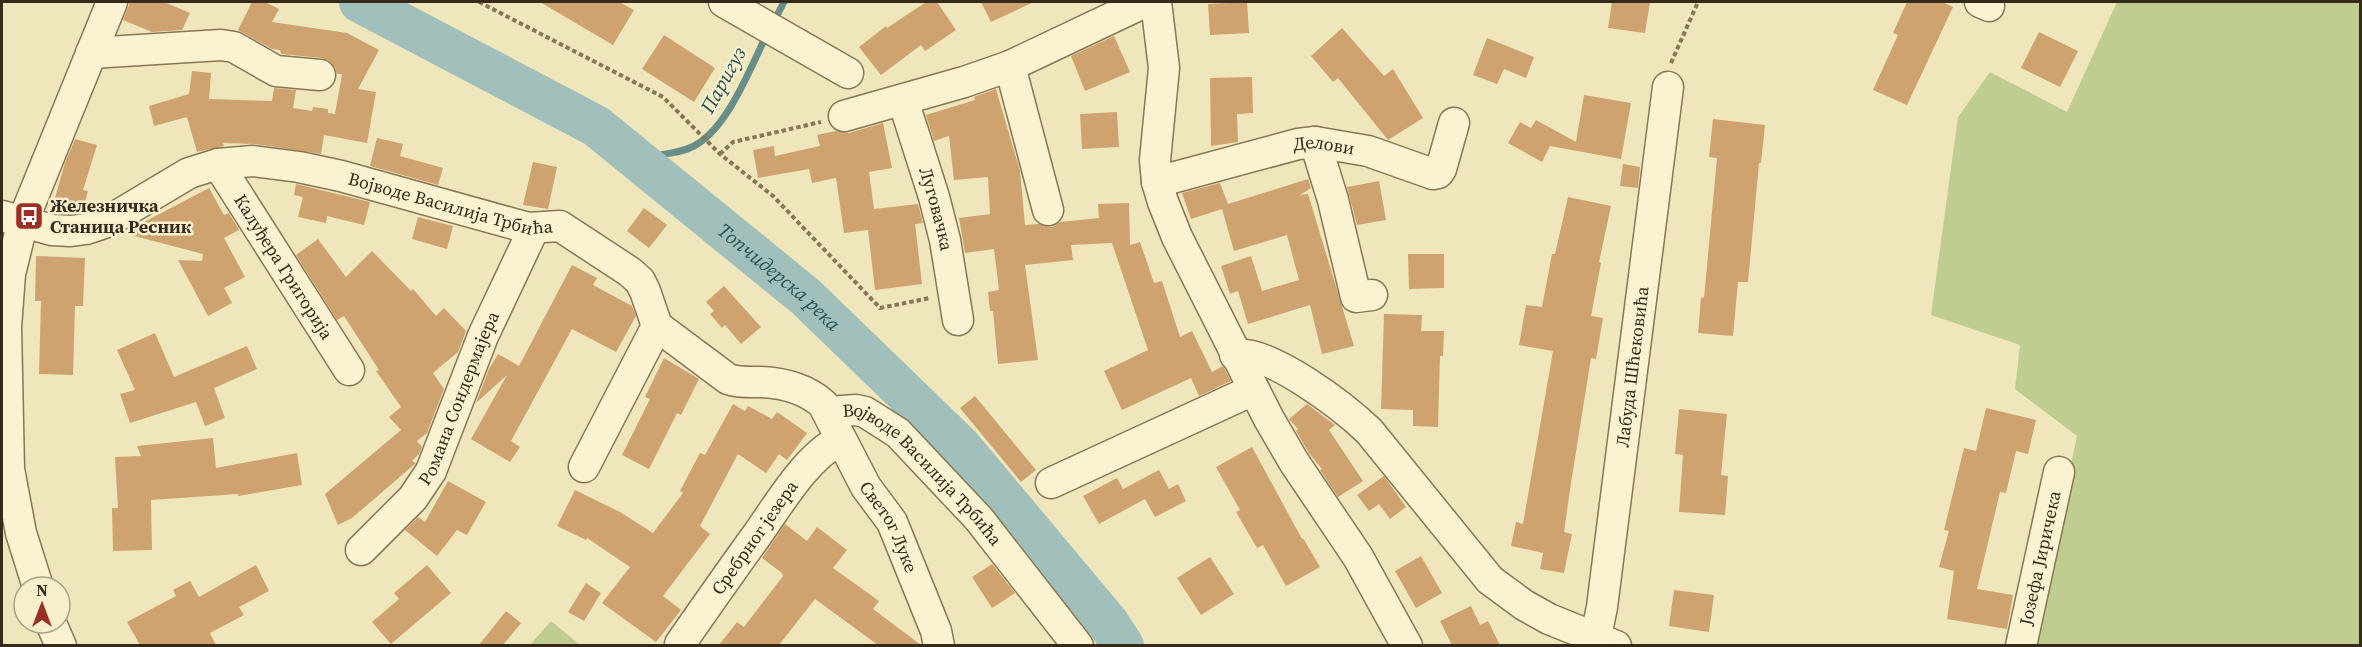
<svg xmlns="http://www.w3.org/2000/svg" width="2362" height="647" viewBox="0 0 2362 647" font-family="'Source Serif 4',serif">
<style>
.green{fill:#bfcd90}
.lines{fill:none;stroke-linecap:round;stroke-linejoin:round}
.stream{stroke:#688e89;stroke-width:7}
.river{stroke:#a1c0bb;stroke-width:42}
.building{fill:#cfa370}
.minor-casing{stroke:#887655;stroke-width:33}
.path{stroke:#887655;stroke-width:4;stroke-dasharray:4.5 3;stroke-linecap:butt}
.minor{stroke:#faf2d0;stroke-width:30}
.labels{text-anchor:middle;stroke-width:5;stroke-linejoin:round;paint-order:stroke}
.street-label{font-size:18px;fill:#362b1b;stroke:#f7efcc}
.poi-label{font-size:18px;font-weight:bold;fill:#362b1b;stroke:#f7efcc;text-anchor:start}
.water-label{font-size:20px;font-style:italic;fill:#295457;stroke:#f7efcc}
</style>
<rect width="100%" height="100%" fill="#efe6bc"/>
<!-- green -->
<path class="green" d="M2117,2H2360V645H2034L2077,436L2015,389L2020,345L1931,315L1958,117L1990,72L2067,112Z
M551,621L580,645H530Z"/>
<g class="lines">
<!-- stream -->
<path class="stream" d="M773,23L784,2
M635,157C653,155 676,155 694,146C727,129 750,69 766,36"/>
<!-- river -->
<path class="river" id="s1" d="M360,2L596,126L806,297L960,446L1109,624L1123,646"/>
</g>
<!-- building -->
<path class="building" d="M130,2H164L190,13L182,30L152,32L123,20Z
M252,2H265L279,9L272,22L347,33L379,50L358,89L376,92L367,143L324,135L321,154L255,144L223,143L224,146L197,152L187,117L154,126L149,106L189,94L192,71L211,73L209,99L272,101L274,88L296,90L293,108L312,111L313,107L328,109V113L335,114L342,74H337L335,67L329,61L322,58L281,54L280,50L272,49L238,30Z
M540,2H619L634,10L613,45Z
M926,2H937L956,30L925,51L921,45L881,75L859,47L886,26L887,28Z
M981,2H1034L991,22Z
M1247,2L1249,33L1210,35L1208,4Z
M1612,2H1650L1645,33L1608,28Z
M1907,2H1942L1953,7L1907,105L1873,90L1898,35L1893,33Z
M1342,28L1384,76L1393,69L1423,118L1388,140L1338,78L1333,82L1311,56Z
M2039,32L2078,51L2060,87L2021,68Z
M664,35L715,68L694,102L642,69Z
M1114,36L1130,72L1085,91L1071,56Z
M1487,38L1534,57L1526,78L1504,69L1497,84L1473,75Z
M1252,77L1253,113L1237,114L1238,142L1211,146L1210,78Z
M996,89L1020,171L1025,225L1039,224L1052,227L1060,222L1099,218L1098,204L1129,203L1130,245L1140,242L1154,283L1162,281L1180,337L1192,331L1212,372L1223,366L1231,381L1199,396L1191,378L1122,410L1104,371L1148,350L1112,243L1071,245L1073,260L1025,265L1038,360L998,364L993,311H990L988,292L999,290L994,249L965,253L959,218L990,214L988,177L954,180L949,136L934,141L926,115L975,100L974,97Z
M1584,95L1631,103L1621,159L1550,146L1542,162L1508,143L1520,122L1531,128L1536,120L1576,142Z
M1117,112L1119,147L1082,149L1080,114Z
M1713,119L1765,125L1761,163H1759L1748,282H1738L1733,336L1698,333L1701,297L1704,298L1717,158L1709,157Z
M883,123L892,168L869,172L874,209L918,204L923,223L915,224L922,284L875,290L868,230L844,233L836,178L812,183L809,169L758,178L753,150L774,146L775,156L820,146L817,135L836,131L849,133Z
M377,138L403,144L400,156L443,168L438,185L370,166Z
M75,139L97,145L83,190L88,191L82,212L70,214L51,212L65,163Z
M533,162L557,167L548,209L523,205Z
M1623,164L1640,167L1638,188L1620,186Z
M1308,179L1311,188L1300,195L1308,194L1354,346L1322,354L1310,305L1248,324L1238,291L1230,294L1221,266L1251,256L1262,291L1299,280L1287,235L1234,251L1222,209L1191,219L1182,193L1220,183L1228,204Z
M1379,181L1386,220L1357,225L1347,187Z
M296,184L370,202L364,225L327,216L326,223L298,217L303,197L294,195Z
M209,188L224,215L229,213L239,230L224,238L245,277L224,288L232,303L208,316L178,260L202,261L203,254L123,233Z
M1568,197L1611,206L1599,262L1601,263L1591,316L1603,318L1596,359L1591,358L1571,483L1564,532L1572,534L1564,573L1540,569L1543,553L1511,546L1516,522L1523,524L1553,351L1519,345L1526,305L1542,307L1552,254H1555Z
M644,208L667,225L649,248L627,231Z
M418,217L453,226L447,249L412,239Z
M318,239L346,277L372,251L411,291L413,289L436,316L444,308L466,331L458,352L433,373L444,389L427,433L417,441L422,447L419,454L412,461L416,463L352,518L338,525L325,494L401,430L389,417L401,407L376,371L379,370L344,316L337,320L296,255Z
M1408,254H1444V288L1409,289Z
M36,256L85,258L83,306H75L73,375L39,374L41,301H35Z
M572,265L597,278L593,285L632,306L636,316L616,352L572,329L511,441L520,447L510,462L471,439L507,375L476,403L489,369L498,354L519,366Z
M724,286L761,327L741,344L725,325L722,328L710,314L714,311L706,302Z
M1384,314L1422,315L1421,331H1444L1443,356H1440L1438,427L1413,426V410L1381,409Z
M155,333L174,377L247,346L257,369L214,388L225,418L205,426L196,402L130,423L120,394L135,390L117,350Z
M664,358L699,379L681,415L677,413L649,469L622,455L650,399L645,397Z
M975,396L1036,470L1021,482L960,408Z
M733,404L745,411L748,406L772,419L777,412L807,433L787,460L779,454L766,473L738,454L700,526L710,534L663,596L681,610L656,642L602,603L630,567L587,538L586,540L557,526L575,490L620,512L653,533L683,493L680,491L700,453L705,455Z
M1307,404L1335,425L1329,430L1363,481L1338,497L1320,470L1322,469L1309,453L1296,431L1298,429L1289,419Z
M1986,408L2036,420L2028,454L2016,451L2006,493L2000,492L1977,589L2013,595L2007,629L1947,619L1954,571L1939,567L1949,531L1944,530L1964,448L1976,451Z
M1679,409L1727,414L1721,475L1728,476L1725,515L1679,512L1683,455L1675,454Z
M213,438L216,468L297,453L302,485L238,496V494L151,500L152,550L113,551L112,508H118L115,457L141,456L137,446Z
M1252,447L1302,539L1303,538L1320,567L1286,586L1263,545L1257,548L1236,512L1240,510L1216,467Z
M1159,470L1169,489L1178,484L1186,501L1155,517L1145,499L1099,524L1083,496L1117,478L1123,489Z
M1384,476L1406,507L1390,519L1379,504L1369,511L1357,495Z
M448,481L486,502L467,535L457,530L437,556L405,530L418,517L425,522Z
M785,524L807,541L817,527L847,550L833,568L879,601L873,609L921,645H878L815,599L779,645H719L737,622L744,627L783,576L782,573L762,558Z
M1421,556L1442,593L1416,608L1395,571Z
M1210,557L1234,594L1201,615L1177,578Z
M992,564L1015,593L992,608L972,577Z
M256,565L269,591L239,607L244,615L210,633L216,645H140L127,622L176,596L173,590L190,581L199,597Z
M427,565L451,593L391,644L372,622L399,599L394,593Z
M586,583L601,593L584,621L568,612Z
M1674,590L1714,595L1709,632L1669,626Z
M1471,606L1480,625L1488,621L1500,645H1452L1440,621Z
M506,611L521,623L503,645H479Z"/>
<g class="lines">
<!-- minor casing -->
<g class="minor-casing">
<g id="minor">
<path d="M724,2L848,73"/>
<path d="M1156,2L1164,68L1155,160L1157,182L1163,202L1177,237L1269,419L1294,462L1358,557L1407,646"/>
<path d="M1980,2L1989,6"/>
<path d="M91,53L221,45L234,47L276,71L320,75"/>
<path d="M1010,66L1048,210"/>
<path id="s2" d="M903,100L934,197L945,240L958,320"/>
<path d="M844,116L964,82L1010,66L1145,2"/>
<path d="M1315,142L1333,200L1356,297L1372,295"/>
<path id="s3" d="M218,164L349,370"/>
<path id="s4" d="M1157,182L1298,144L1315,142L1368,151L1433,174L1438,173L1441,169L1454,123"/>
<path id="s5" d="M2,216L52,230L71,231L86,229L107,222L189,173L218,164L253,161L299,167L341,176L528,228L560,226L630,272L640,281L645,291L657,326L728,379C740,383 749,382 761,382C784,383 806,389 823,404L866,487L892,522L936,631L939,646"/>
<path d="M1235,355C1269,349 1345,408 1369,431L1490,580L1524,605L1549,619L1616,646"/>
<path id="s6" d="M828,412L856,410L865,412L898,433L979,519L1078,646"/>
<path d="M584,467L657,326"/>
<path d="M1051,483L1253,390"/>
<path id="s7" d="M361,550L413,498L431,471L483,336L534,228"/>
<path d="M38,587L21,533L9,469L6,327L10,274L23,221L112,2"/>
<path d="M51,623L61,646"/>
<path id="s8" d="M680,644C705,608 731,571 757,535C779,504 806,457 840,440"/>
<path id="s9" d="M1594,646L1602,607L1668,87"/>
<path id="s10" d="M2021,646L2059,472"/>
</g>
</g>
<!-- path -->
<path class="path" d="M479,2L663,97L720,154L773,196L880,308L930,298
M1671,63L1698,2
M720,154L733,142L821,122"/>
<!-- minor -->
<use href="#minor" class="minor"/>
</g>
<!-- icons -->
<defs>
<g id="bus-square" transform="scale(1.5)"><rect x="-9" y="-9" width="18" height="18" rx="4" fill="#993023" stroke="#f7efcc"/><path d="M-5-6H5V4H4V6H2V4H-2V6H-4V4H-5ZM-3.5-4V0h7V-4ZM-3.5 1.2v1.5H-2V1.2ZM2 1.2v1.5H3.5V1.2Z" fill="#fff"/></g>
</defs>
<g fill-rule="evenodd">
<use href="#bus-square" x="29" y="216"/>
</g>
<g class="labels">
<!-- street labels -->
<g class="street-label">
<text dy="6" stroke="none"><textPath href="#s4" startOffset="172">Делови</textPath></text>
<text dy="6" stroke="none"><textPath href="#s5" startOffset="472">Војводе Василија Трбића</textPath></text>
<text dy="6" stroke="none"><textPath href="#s2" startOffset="114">Луговачка</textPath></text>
<text dy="6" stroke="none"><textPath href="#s3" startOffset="122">Калуђера Григорија</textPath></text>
<text dy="6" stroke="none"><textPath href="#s9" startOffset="282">Лабуда Шћековића</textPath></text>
<text dy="6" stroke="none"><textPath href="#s7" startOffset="184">Романа Сондермајера</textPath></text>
<text dy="6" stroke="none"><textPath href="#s6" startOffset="120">Војводе Василија Трбића</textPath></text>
<text dy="6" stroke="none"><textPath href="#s5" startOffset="1059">Светог Луке</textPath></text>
<text dy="6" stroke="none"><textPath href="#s8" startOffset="130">Сребрног језера</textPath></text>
<text dy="6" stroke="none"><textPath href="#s10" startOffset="90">Јозефа Јиричека</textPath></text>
</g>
<!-- poi labels -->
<g class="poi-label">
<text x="50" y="212">Железничка<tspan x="50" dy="21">Станица Ресник</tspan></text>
</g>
<!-- water labels -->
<g class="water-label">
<text transform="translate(723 80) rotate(-61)" y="7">Паригуз</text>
<text dy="7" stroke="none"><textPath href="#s1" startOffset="504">Топчидерска река</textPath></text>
</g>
</g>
<!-- border -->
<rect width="2362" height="647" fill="none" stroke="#362b1b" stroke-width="6"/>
<!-- north arrow -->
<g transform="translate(42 605)"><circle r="28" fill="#f7efcc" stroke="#aaa185" stroke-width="1.5"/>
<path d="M0-4.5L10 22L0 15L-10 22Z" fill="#993023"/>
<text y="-9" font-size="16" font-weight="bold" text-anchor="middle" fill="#362b1b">N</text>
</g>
</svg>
